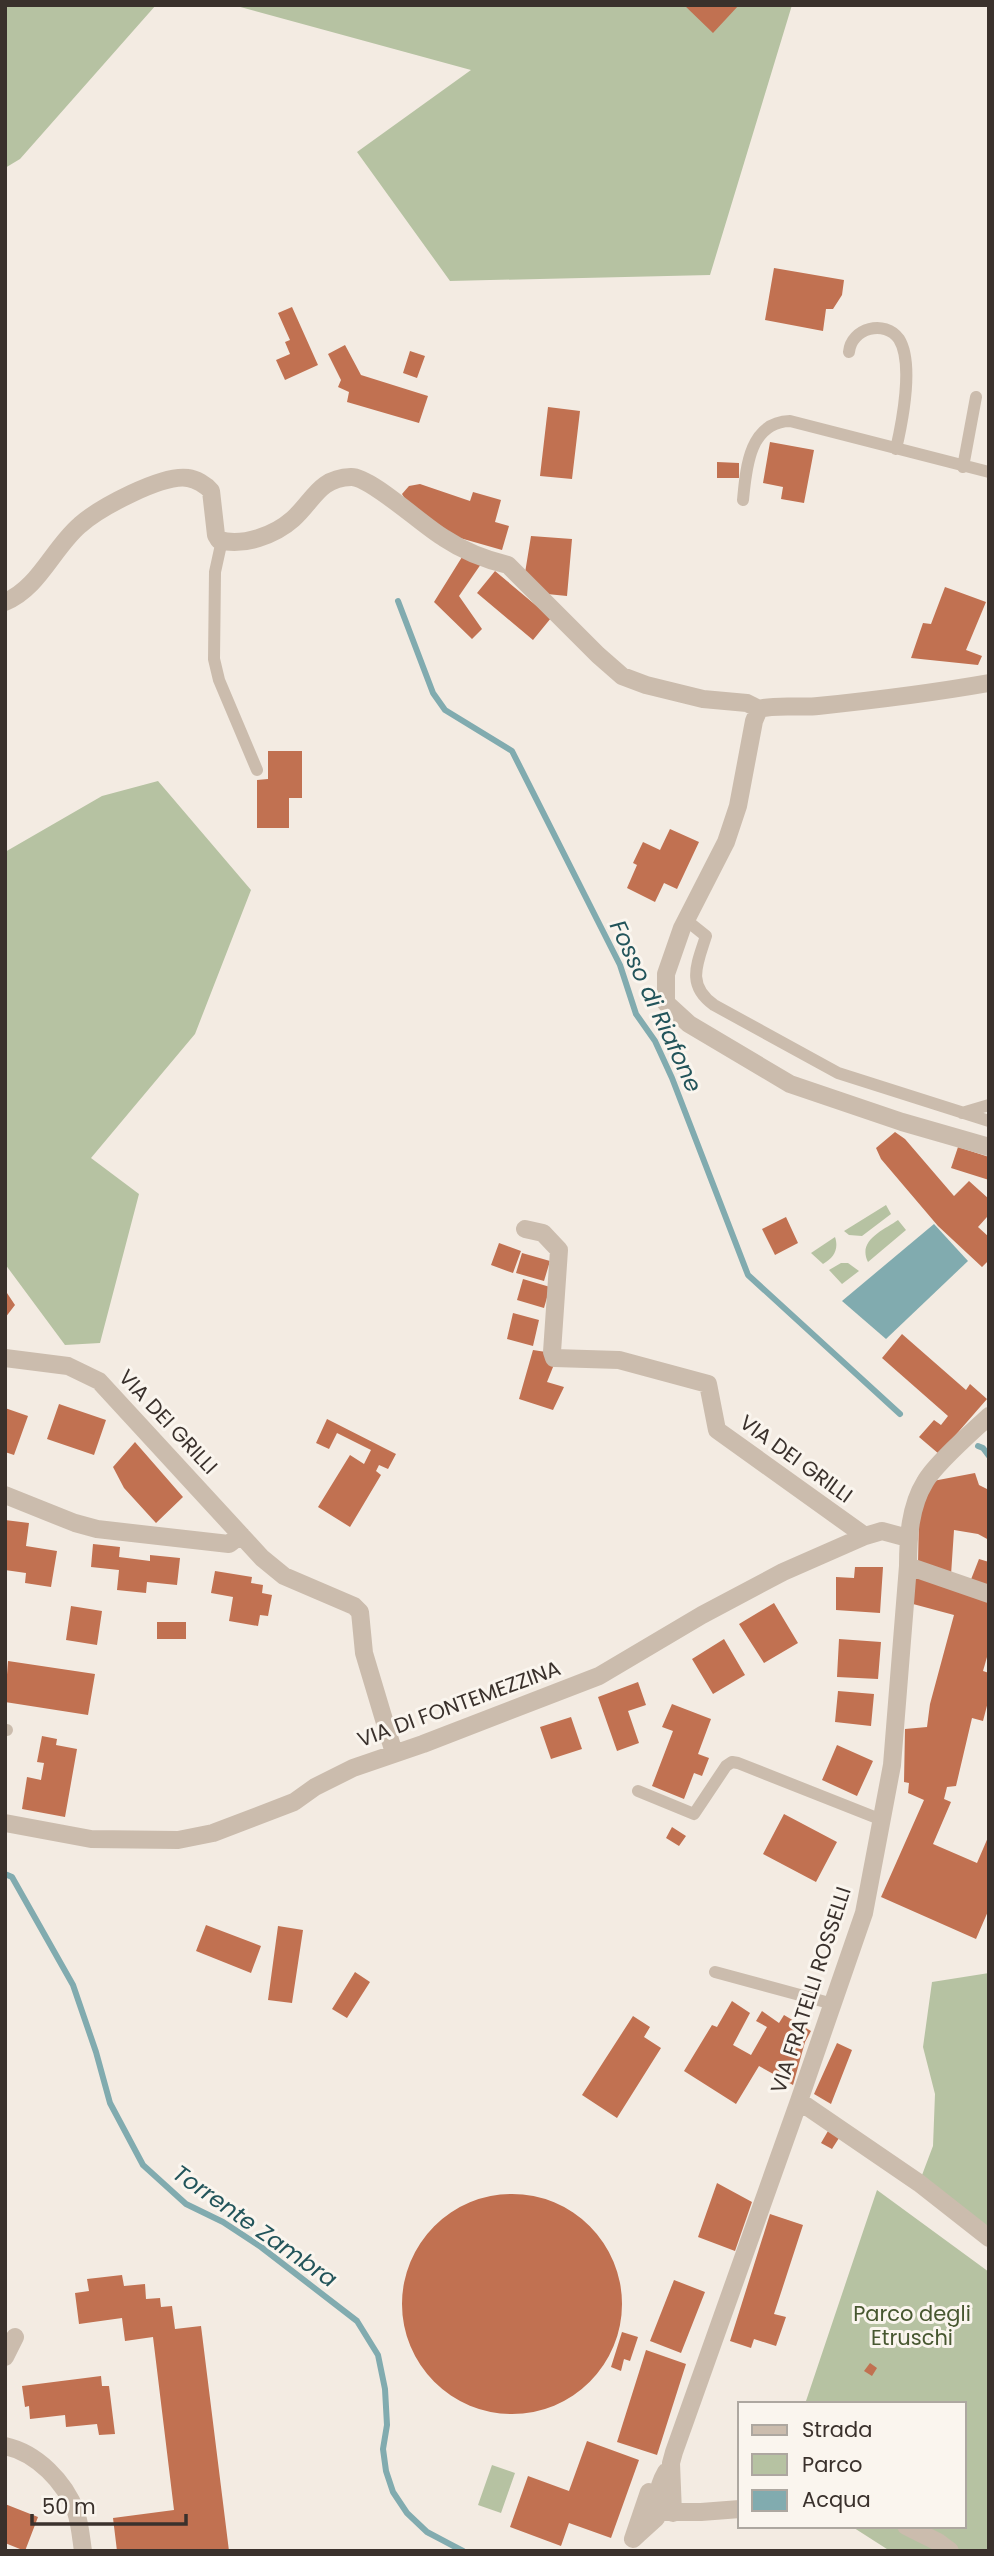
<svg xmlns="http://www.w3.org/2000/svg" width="994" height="2556" viewBox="0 0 994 2556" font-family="Poppins,sans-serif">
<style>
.green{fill:#b6c2a2}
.water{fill:#81abaf}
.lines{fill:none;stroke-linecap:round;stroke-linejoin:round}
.stream{stroke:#81abaf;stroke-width:6}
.building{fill:#c17151}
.lane{stroke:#cbbcad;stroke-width:12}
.street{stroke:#cbbcad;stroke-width:18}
.labels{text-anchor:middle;stroke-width:6;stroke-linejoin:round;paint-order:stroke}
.street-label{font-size:21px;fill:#3a312c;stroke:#faf5ee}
.park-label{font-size:21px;fill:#475730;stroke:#faf5ee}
.water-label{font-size:23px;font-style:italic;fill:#22545a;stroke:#faf5ee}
</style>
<rect width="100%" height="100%" fill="#f3ebe2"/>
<!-- green -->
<path class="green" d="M5,5H156L20,159L5,168Z
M233,5H792L710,275L450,281L357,152L471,70Z
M158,781L251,890L195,1034L91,1158L139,1194L100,1343L65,1345L5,1264V852L102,796Z
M886,1205L891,1214L862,1236L849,1235L844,1231Z
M898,1220L906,1230L868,1262C857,1240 884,1230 898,1220Z
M835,1237C839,1249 834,1258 823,1264L811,1253Z
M841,1263H848L859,1271L842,1284L829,1270Z
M989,1973V2238L919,2183L933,2146L935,2094L923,2047L932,1982Z
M877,2190L989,2272V2551H890L851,2526H964V2404H805Z
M492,2465L515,2473L501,2513L478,2505Z"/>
<!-- water -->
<path class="water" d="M934,1224L968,1261L886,1339L842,1301Z"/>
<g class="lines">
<!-- stream -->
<path class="stream" d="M398,601L433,693L445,710L512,751L620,965L636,1014L655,1041L672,1078L748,1275L900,1414
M978,1446L983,1448L989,1456
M5,1874L12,1877L73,1985L96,2052L110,2103L143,2165L186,2204L223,2222L261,2247L357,2321L378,2355L385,2389L387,2425L383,2449L386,2471L393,2492L407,2513L427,2532L463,2551"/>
</g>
<!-- building -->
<path class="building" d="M684,5H739L713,33Z
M774,268L844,280L842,295L833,309H826L823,331L765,320Z
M292,307L318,365L285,380L276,360L290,354L285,342L290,340L278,313Z
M345,345L361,375L428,396L419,423L347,402L349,392L338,387L341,380L328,354Z
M410,351L425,356L417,378L403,373Z
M548,407L580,411L572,479L540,476Z
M770,442L814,450L804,503L781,499L783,487L763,483Z
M717,462L739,463V478H717Z
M420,484L470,501L473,492L501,500L495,522L509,526L502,550L460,538L413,512L402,494L409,486Z
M531,536L572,539L567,596L547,594L525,573Z
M462,557L481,564L459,596L482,629L472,639L434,602Z
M495,571L551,618L533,640L477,593Z
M945,587L986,602L966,650L982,656L978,665L911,658L923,623L931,624Z
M268,751H302V798H289V828H257V780L268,779Z
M670,829L699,842L677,889L664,883L655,902L627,888L637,865L633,863L643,842L660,850Z
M895,1132L905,1139L954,1196L969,1181L989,1199V1219L987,1217L978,1227L989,1237V1260L982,1267L938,1226L881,1159L876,1148Z
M958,1147L989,1157V1180L951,1168Z
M786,1217L798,1243L775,1255L762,1229Z
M499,1243L521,1251L513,1273L491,1265Z
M522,1253L550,1261L544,1281L516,1273Z
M523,1279L550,1287L544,1308L517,1300Z
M5,1290L15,1305L5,1318Z
M513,1313L539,1320L533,1346L507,1339Z
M902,1334L966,1390L970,1384L987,1399L939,1454L919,1437L934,1420L941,1425L948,1416L882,1358Z
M533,1350L546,1352L555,1362L547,1382L564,1387L553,1410L519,1399Z
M59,1404L106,1420L94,1455L47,1439Z
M5,1408L28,1416L14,1455L5,1452Z
M327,1419L396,1454L388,1469L379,1465L376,1471L381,1475L350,1527L318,1507L350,1455L364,1464L371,1450L337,1433L329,1449L316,1443Z
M135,1442L183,1497L156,1523L124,1488L113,1467Z
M975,1473L979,1485L989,1490V1540L978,1534L954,1530L951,1575L918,1564L919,1516L933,1481Z
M5,1520L29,1523L26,1546L57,1551L51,1587L25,1583L26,1573L5,1570Z
M93,1544L120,1547L119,1557L150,1561V1555L180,1558L177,1585L147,1582L146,1593L117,1590L119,1570L91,1567Z
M979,1559L989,1562V1589L970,1582Z
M855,1567H883L880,1613L836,1610V1577L854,1578Z
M215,1571L252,1577L251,1583L263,1585L262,1593L272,1595L268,1616L260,1615L258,1626L229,1621L233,1597L211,1593Z
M915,1571L989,1600V1650L983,1671L989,1673V1698L983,1721L972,1718L956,1786L947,1787L944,1799L951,1802L933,1844L977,1863L989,1835V1909L976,1939L881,1897L924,1800L908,1793L909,1783L904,1782L905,1729L927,1727L930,1704L954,1615L913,1604Z
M774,1603L798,1643L764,1663L739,1624Z
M71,1606L102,1611L97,1645L66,1640Z
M157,1622H186V1639H157Z
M724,1639L745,1675L713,1694L692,1659Z
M839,1639L881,1642L878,1679L837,1677Z
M8,1661L95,1674L88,1715L5,1702Z
M638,1682L646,1705L628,1711L639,1743L617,1751L598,1697Z
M838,1691L874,1694L871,1726L835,1722Z
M672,1704L711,1719L698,1754L709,1758L702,1776L694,1773L684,1799L652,1786L673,1731L662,1727Z
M571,1717L582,1749L551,1759L540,1727Z
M42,1736L57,1739L56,1745L77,1749L65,1817L22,1809L27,1777L41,1780L44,1763L37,1762Z
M837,1745L873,1761L857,1796L822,1780Z
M784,1814L837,1842L816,1882L763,1854Z
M672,1827L686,1836L679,1846L666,1838Z
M206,1925L261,1946L251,1973L196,1951Z
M278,1926L303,1930L292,2003L268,2000Z
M355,1972L370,1982L347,2018L332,2009Z
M732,2001L750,2013L733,2045L751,2055L767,2027L756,2021L762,2011L779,2023L784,2015L811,2031L805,2042L793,2085L759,2066L736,2104L684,2071L712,2025L717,2027Z
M633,2016L650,2027L644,2037L661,2048L617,2118L582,2095Z
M837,2043L852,2050L831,2104L814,2094Z
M828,2131L839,2138L832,2149L821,2143Z
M717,2183L752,2202L735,2251L698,2237Z
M402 2304a110 110 0 1 1 220 0a110 110 0 1 1-220 0Z
M770,2214L803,2225L774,2314L786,2317L776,2346L754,2339L751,2348L730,2341Z
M122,2275L124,2286L145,2284L146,2299L160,2298L161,2307L172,2306L175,2329L201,2326L229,2551H117L113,2518L174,2510L153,2337L125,2341L122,2318L79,2324L75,2293L89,2291L87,2279Z
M674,2280L705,2292L681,2353L650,2341Z
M622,2332L638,2337L630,2361L624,2359L621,2371L611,2367Z
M646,2350L686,2364L657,2455L617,2442Z
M870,2363L877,2368L872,2376L864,2371Z
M101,2376L102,2386H109L115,2434L99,2435L97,2424L66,2427L65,2415L30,2419L29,2406L25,2407L22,2386Z
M587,2441L639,2460L611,2538L569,2523L561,2546L510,2527L528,2476L569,2491Z
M5,2504L38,2517L25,2551L5,2543Z"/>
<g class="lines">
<!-- lane -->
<path class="lane" d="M849,352C851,328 885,319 899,339C914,363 902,423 896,449
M963,467L976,397
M743,500C746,469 749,422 790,421L989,472
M222,540L215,572L214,659L219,680L257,770
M686,920L706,936C697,964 686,985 714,1005L838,1073L989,1121
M962,1113L989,1105
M5,1730H7
M638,1791L694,1814L726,1766L732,1762L738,1763L882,1820
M715,1972L833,2004"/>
<!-- street -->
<path class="street" d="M5,602C39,588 53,548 80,525C99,508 162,474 188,478C196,479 206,485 211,491L216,535L219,540C243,547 275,535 293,519C314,500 319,478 351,477C370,476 423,526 444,538C462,550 487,560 508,565L598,655L622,676L646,685L703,699L747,703L759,709
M989,683C932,693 876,700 818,706C801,708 775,704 759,709L754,721L738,806L726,842L682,928L666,974V1003L689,1024L790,1084L902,1122L989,1147
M525,1229L543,1233L559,1250L552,1352L554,1358L619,1360L708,1384L717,1430L865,1536
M5,1358L68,1366L99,1381L262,1558L284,1576L354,1606L360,1612L364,1653L394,1753
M5,1495L75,1523L97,1529L229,1544L241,1535
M908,1566L989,1594
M5,1823L91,1839L178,1840L213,1833L294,1802L315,1787L353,1768L423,1744L599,1676L702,1615L783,1572L865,1536L882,1531L908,1538
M799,2101L919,2183L989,2238
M5,2357L15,2337
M5,2446C37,2453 65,2482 76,2512C80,2524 81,2538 83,2551
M666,2472C658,2486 654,2500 666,2512H701L740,2509
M649,2492L656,2518L633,2539Z
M673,2513L671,2463L674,2452L799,2101L864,1913L892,1765L908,1566C908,1538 910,1506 925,1482C935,1464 972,1432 989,1416
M906,2526L938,2542L950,2551"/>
</g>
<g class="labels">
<!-- street labels -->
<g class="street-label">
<text transform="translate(168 1422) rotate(47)" y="7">VIA DEI GRILLI</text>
<text transform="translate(796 1459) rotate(36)" y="7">VIA DEI GRILLI</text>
<text transform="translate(459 1704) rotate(-20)" y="7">VIA DI FONTEMEZZINA</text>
<text transform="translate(811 1990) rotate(-72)" y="7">VIA FRATELLI ROSSELLI</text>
</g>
<!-- park labels -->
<g class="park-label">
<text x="912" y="2321">Parco degli<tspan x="912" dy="24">Etruschi</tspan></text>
</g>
<!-- water labels -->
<g class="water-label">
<text transform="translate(656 1006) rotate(65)" y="8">Fosso di Riafone</text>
<text transform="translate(255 2226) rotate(35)" y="8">Torrente Zambra</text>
</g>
</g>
<!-- border -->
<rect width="994" height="2556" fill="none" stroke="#3a312c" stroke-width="14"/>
<!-- legend -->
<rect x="738" y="2402" width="228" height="126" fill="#faf5ee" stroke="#ada7a0" stroke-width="2"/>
<rect x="752" y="2425" width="35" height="10" fill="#cbbcad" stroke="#ada7a0" stroke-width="2"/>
<text x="802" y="2437" font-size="21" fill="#3a312c">Strada</text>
<rect x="752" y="2454" width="35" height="21" fill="#b6c2a2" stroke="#ada7a0" stroke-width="2"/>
<text x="802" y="2472" font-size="21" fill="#3a312c">Parco</text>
<rect x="752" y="2490" width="35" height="21" fill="#81abaf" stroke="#ada7a0" stroke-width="2"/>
<text x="802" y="2507" font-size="21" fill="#3a312c">Acqua</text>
<!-- scale -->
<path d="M32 2514v10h154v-10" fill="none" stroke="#3a312c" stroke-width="3.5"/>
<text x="42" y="2514" font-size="21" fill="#3a312c" stroke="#faf5ee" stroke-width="5" paint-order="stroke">50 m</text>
</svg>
